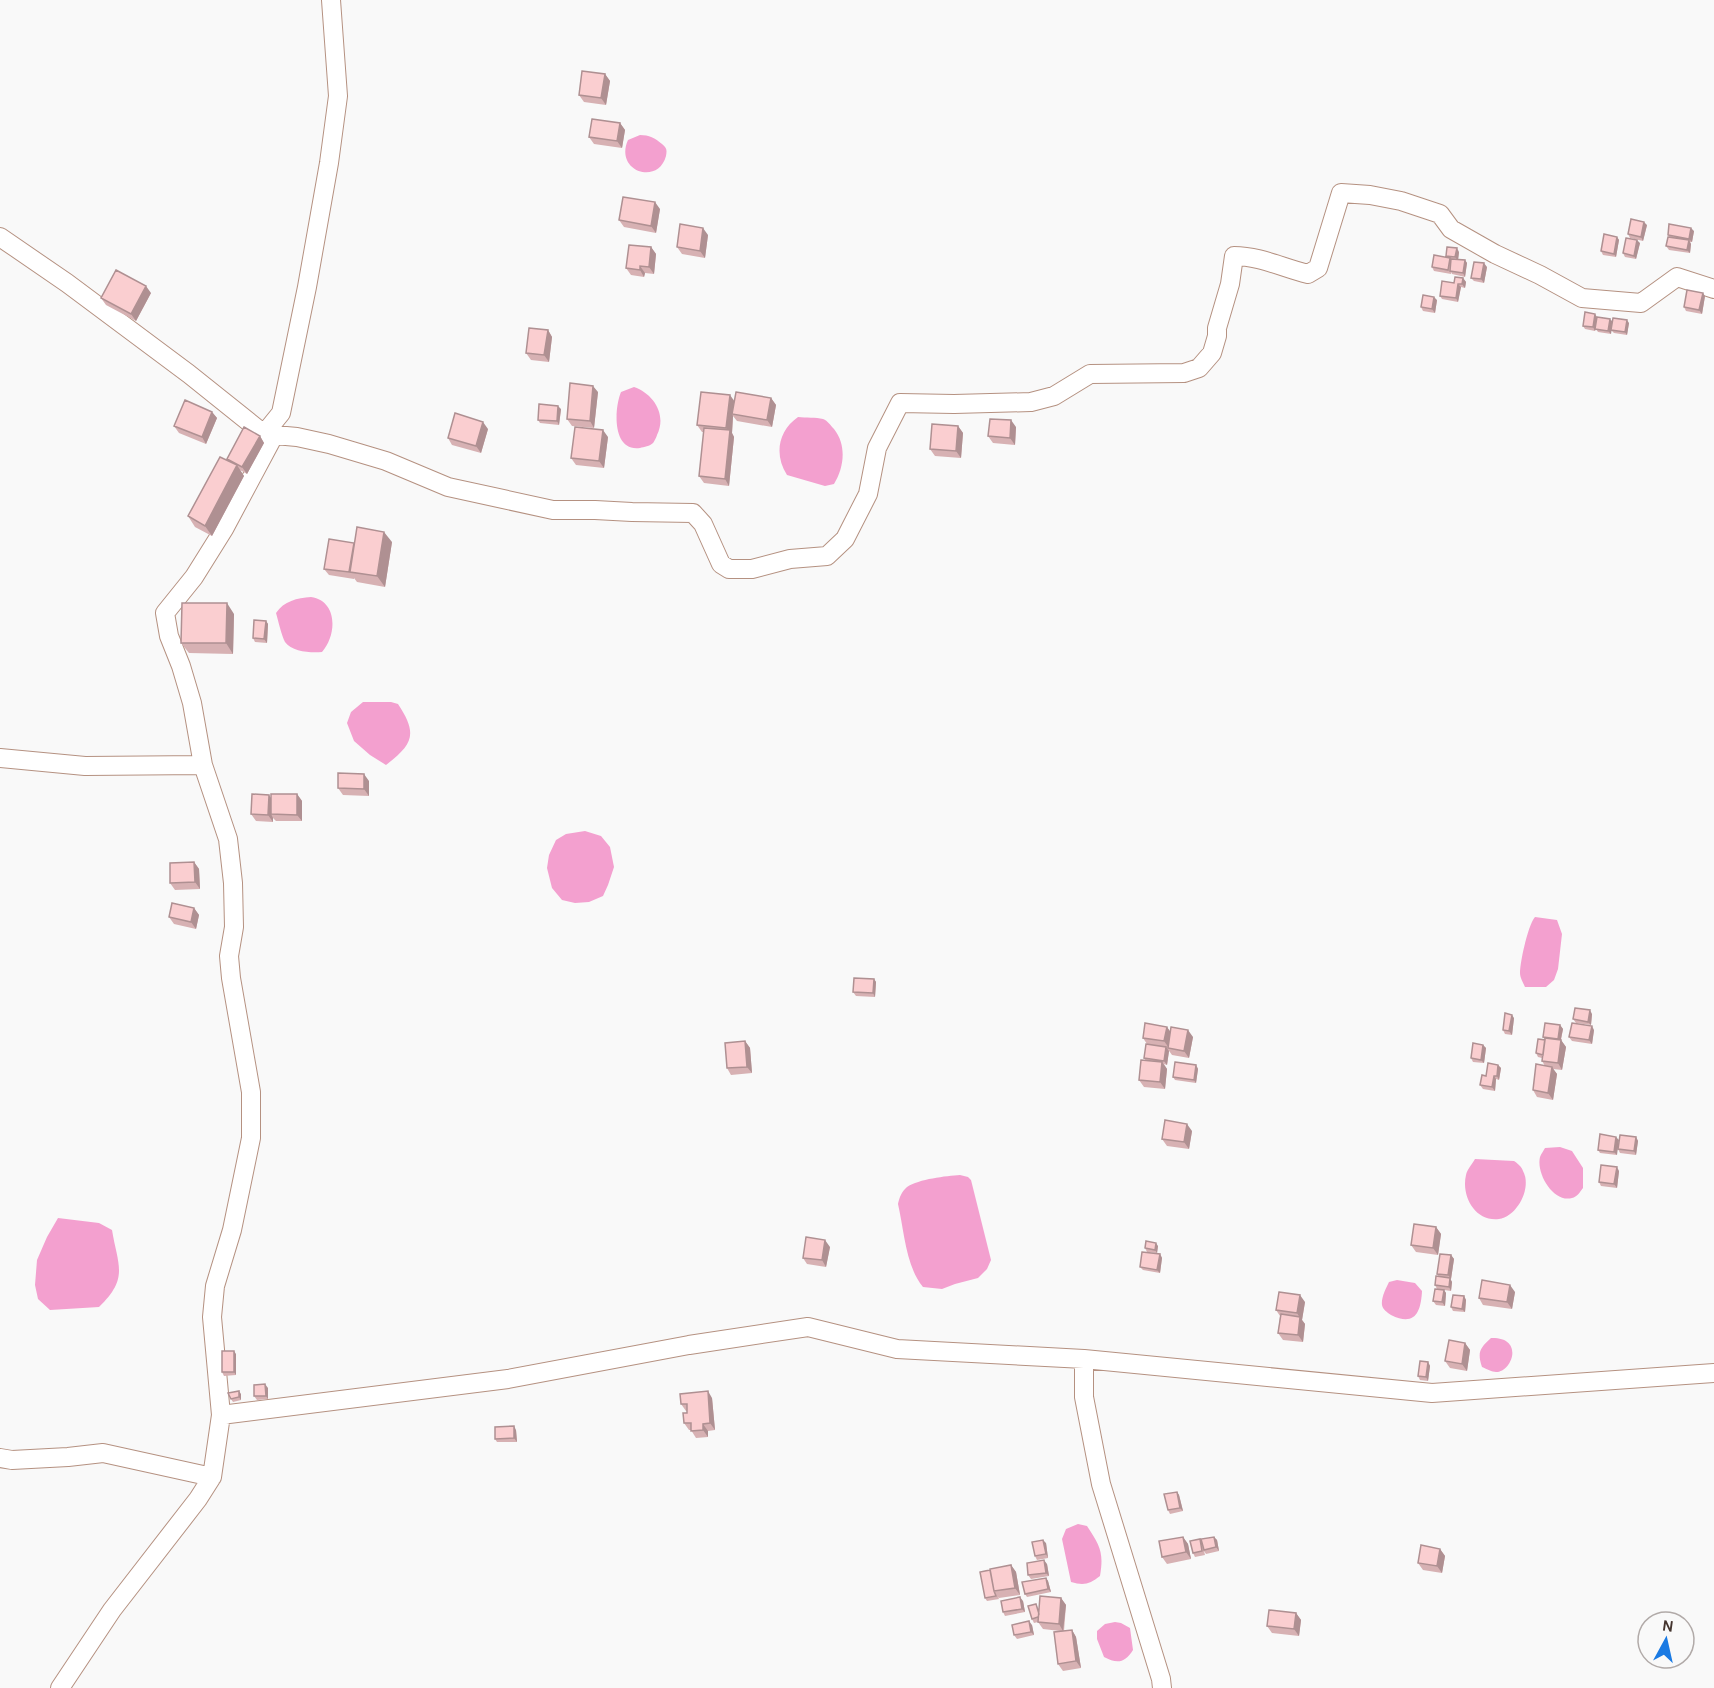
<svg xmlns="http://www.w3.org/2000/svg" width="1714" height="1688" viewBox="0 0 1714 1688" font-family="Karla,sans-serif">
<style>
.water{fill:#f3a0cf}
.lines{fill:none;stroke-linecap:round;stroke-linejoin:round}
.minor-casing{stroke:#b59181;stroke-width:20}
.minor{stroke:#fff;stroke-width:18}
.wall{fill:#d7b1b3}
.shaded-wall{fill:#af9092}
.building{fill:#faced0;stroke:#af9092;stroke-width:1.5}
</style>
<rect width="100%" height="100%" fill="#f9f9f9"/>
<!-- water -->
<path class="water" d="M640,135C649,135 655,138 662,144C667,148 667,150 666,156C658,186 614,171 628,140Z
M634,387C654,394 667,415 657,435C657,436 654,442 653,443C650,446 644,447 640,448C612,452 614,409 621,392Z
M798,417C806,418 816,417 823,419C828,421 830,425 834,429C847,445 844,468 834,484L825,486L787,475C774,455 778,431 798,417Z
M311,597C338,601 337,635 322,652C311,653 292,652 285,642C282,637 278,620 276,613C284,601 297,598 311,597Z
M363,702H391L398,704C418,734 413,744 386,765L370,755L354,741L347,723L351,712Z
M585,831L601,836L610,847L614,867L608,885L603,896L589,902L575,903L562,900L552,888L547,868L549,855L556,840L566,834Z
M1535,917L1557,920L1562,934L1558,969L1554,980L1546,987H1525C1523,982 1520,978 1520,973C1520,962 1528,925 1535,917Z
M1560,1147L1572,1151L1583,1168V1188C1580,1192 1577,1197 1572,1198C1553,1203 1536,1173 1540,1157C1541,1154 1544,1150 1545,1148Z
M1475,1159L1514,1161C1517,1163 1522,1167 1523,1171C1532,1187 1518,1216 1499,1219C1475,1222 1461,1196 1466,1175C1467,1170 1472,1164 1475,1159Z
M960,1175L968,1177L971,1180L991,1260L987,1269L978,1278L955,1284L942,1289L923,1287C906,1267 904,1230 898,1204C899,1198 902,1191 907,1187C919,1179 946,1176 960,1175Z
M58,1218L99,1223L112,1230C118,1266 129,1278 99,1307L50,1310L38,1299L35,1285L37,1260L47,1237Z
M1397,1280L1415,1283L1422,1291C1421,1312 1415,1327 1391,1315C1387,1312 1383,1310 1382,1305C1381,1298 1386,1288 1389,1282Z
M1491,1338C1525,1337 1512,1372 1496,1372C1492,1372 1487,1369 1482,1367C1477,1352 1480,1348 1491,1338Z
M1078,1524L1087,1526C1100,1546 1104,1552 1100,1576C1090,1584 1084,1586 1071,1582L1062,1539L1066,1529Z
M1115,1622L1121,1623L1130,1628L1133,1650C1125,1663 1117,1664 1104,1657L1097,1639V1631L1105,1624Z"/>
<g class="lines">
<!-- minor casing -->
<g class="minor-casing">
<path id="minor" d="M0,237L67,283L189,374L264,434L297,437L329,444L386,461L448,487L553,510H595L632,512L693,513L703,524L721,564L729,569H752L790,559L827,556L845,539L868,494L877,448L900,403L954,404L1031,402L1054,396L1090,374L1184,373L1199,368L1212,353L1217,336V328L1230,284L1234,256C1260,256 1283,268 1308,274L1318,268L1341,193L1370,195L1401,201L1440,214L1451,229L1495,254L1540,275L1582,298L1641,303L1677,277L1714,289
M0,758L85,766L203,765
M1084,1359V1397L1101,1484L1161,1679L1162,1688
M221,1415L508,1379L689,1345L808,1327L897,1349L1084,1359L1432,1393L1714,1373
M0,1458L12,1460L68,1457L103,1453L212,1477
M60,1688L112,1610L198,1499L212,1477L221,1415L212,1317L215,1286L232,1230L251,1138V1092L231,978L229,956L234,927L233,883L228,839L203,765L192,703L181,666L169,636L165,613L194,577L224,529L271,441L264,434L281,413L307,287L329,163L338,96L331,0"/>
</g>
<!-- minor -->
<use href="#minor" class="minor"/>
</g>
<!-- wall -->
<path class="wall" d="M605,74L610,81L606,105L584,102L579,95Z
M620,123L625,130L622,148L594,144L589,137Z
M660,209L656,233L624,227L619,220Z
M1647,225L1643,241L1630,238L1628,234Z
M1694,231L1692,242H1690L1691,244L1690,253L1669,250L1666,246L1669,237L1668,235Z
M708,235L705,258L682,254L677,247Z
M1617,237L1619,240L1616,257L1603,255L1601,251Z
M1640,243L1636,259L1625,257L1623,253Z
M651,247L656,254L654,274L645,273L644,277L631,275L626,268Z
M1459,252L1458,259L1465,260L1467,263L1465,277L1452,274L1451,272V274L1434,271L1432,267L1447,257L1446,256Z
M1487,267L1484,283L1474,281L1471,278Z
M1463,278L1466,282L1465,288L1461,287L1458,302L1442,299L1440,296L1454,283Z
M151,293L136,321L106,305L101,298Z
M1705,296L1702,314L1686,311L1684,307Z
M1437,300L1435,313L1423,311L1421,307Z
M1597,317L1612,322L1629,323L1627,335L1614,333L1611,330V334L1598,332L1596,329L1595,331L1585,329L1583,326Z
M548,330L552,337L549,362L531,360L526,353Z
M598,392L594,428L572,426L567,419Z
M771,398L776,405L772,427L737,421L733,416L732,433L734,437L729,486L704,483L699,476L704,432H702L697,425L734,401Z
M561,409L559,425L540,423L538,420Z
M212,412L217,418L206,444L179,433L174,426Z
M958,426L963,433L961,458L935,456L930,449Z
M1016,427L1015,445L993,443L988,436Z
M488,429L481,453L452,445L448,438Z
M260,436L264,443L247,474L240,470L244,476L212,536L195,527L188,516L228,461L227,459Z
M608,437L604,468L576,465L571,458Z
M392,542L385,587L357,582L354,578V579L329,575L324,569L354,543Z
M234,614L233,654L189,653L181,643Z
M266,621L268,624L267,643L255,642L253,638Z
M369,781V796L343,795L338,788Z
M297,794L302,801V821H276L273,818V822L256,821L251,814L271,798Z
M194,862L199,869L200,889L175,890L170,883Z
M194,908L199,915L196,929L174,924L169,917Z
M874,979L876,982L875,997L856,996L853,992Z
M1592,1014L1591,1025L1576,1023L1573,1019Z
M1514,1018L1512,1035L1505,1034L1503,1030Z
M1560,1025L1563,1029L1561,1040L1566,1047L1562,1070L1553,1069L1557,1074L1553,1100L1537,1097L1533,1090L1545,1066L1542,1061V1058L1538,1057L1536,1053L1545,1040L1543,1037Z
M1167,1027L1170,1032L1193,1037L1189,1058L1172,1055L1167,1048L1169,1051L1167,1065L1164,1064L1167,1069L1165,1089L1144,1087L1139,1080L1146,1061L1144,1058L1147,1044L1143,1038Z
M1594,1030L1592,1044L1572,1041L1569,1037Z
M745,1041L750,1048L752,1073L731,1075L727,1068Z
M1483,1045L1486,1048L1484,1063L1473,1062L1471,1058Z
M1196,1065L1198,1069L1196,1083L1175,1080L1173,1077Z
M1498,1065L1501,1068L1499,1080L1496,1079L1495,1091L1483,1089L1480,1085L1486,1076Z
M1192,1131L1189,1149L1167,1146L1162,1139Z
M1616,1137L1617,1155L1600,1153L1598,1150Z
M1636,1137L1638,1141L1636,1155L1620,1153L1618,1149Z
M1619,1171L1617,1188L1601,1186L1599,1182Z
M1436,1227L1441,1234L1438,1255L1416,1252L1411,1245Z
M1158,1246L1157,1253L1147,1252L1145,1248Z
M830,1247L826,1267L807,1264L803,1258Z
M1160,1254L1162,1258L1160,1273L1143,1270L1140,1267Z
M1451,1255L1454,1259L1451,1279H1450L1452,1282L1451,1291L1437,1289L1435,1285L1439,1277L1437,1274Z
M1444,1290L1446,1293L1445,1306L1436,1305L1433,1301Z
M1515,1292L1512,1309L1483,1305L1479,1298Z
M1464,1296L1466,1300L1465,1312L1453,1311L1451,1307Z
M1305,1302L1302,1320L1305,1324L1303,1342L1283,1340L1278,1333L1280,1316L1276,1310Z
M1465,1343L1470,1350L1467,1371L1450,1368L1445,1361Z
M236,1354V1375L224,1376L222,1372Z
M1428,1362L1430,1366L1428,1381L1420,1380L1418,1376Z
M268,1388V1399L257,1400L254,1396Z
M241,1394V1400L233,1402L231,1399Z
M712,1398L715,1430L708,1431V1437L696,1438L691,1430H689L684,1423L687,1411H686L681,1404Z
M516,1430L517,1442H497L495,1439Z
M1177,1492L1179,1495L1183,1511L1170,1514L1168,1510Z
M1183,1537L1188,1544L1191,1559L1167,1564L1162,1557Z
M1214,1537L1217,1540L1219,1551L1206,1554L1204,1551L1205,1555L1195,1557L1193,1553L1200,1539L1202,1542Z
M1046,1543L1048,1558L1037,1560L1035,1556Z
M1440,1549L1445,1556L1442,1573L1423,1570L1418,1563Z
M1047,1564L1049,1576L1031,1579L1028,1575Z
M1011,1565L1016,1572L1020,1595L999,1598L998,1597L999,1599L987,1601L985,1598Z
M1046,1578L1048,1581L1051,1592L1027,1597L1025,1594Z
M1061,1598L1066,1605L1064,1631L1072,1630L1076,1637L1081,1668L1063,1671L1058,1664L1060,1631L1043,1629L1038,1622L1034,1623L1032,1619L1036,1604L1039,1610Z
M1023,1601L1025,1612L1005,1616L1003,1612Z
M1296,1613L1301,1620L1299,1636L1272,1633L1267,1626Z
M1032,1625L1034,1635L1017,1639L1014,1635Z"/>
<!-- shaded-wall -->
<path class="shaded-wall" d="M605,74L610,81L606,105L601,98Z
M620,123L625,130L622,148L617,141Z
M655,202L660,209L656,233L651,226Z
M1644,222L1647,225L1643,241L1641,237Z
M703,228L708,235L705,258L700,251Z
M1691,228L1694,231L1692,242L1689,239Z
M1617,237L1619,240L1616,257L1614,254Z
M1637,240L1640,243L1636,259L1634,256Z
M1689,240L1691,244L1690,253L1687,250Z
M651,247L656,254L654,274L649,267Z
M1457,248L1459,252L1458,261L1455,257Z
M1465,260L1467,263L1465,277L1463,273Z
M1484,263L1487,267L1484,283L1481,279Z
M640,266L645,273L644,277L640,270Z
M1463,278L1466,282L1465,288L1462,284Z
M1458,284L1461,287L1458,302L1456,298Z
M146,286L151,293L136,321L131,314Z
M1703,293L1705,296L1702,314L1699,310Z
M1434,297L1437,300L1435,313L1432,309Z
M1595,314L1597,317L1595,331L1593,327Z
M1610,319L1613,322L1611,334L1608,331Z
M1627,320L1629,323L1627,335L1625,332Z
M548,330L552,337L549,362L544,355Z
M593,386L598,392L594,428L590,421Z
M730,395L735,402L732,414L733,416L732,433L734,437L729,486L725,479L729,432L726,428Z
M771,398L776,405L772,427L767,420Z
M558,406L561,409L559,425L557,421Z
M212,412L217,418L206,444L202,437Z
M1011,420L1016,427L1015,445L1010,438Z
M483,422L488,429L481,453L476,446Z
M958,426L963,433L961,458L956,451Z
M603,430L608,437L604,468L599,461Z
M260,436L264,443L247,474L242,467Z
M237,465L244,476L212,536L205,526Z
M384,532L392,542L385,587L377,576Z
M227,603L234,614L233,654L226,643Z
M266,621L268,624L267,643L264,639Z
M364,774L369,781V796L364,789Z
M297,794L302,801V821L297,815Z
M269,795L274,802L271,814L273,818V822L268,815Z
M194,862L199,869L200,889L195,882Z
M194,908L199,915L196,929L191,922Z
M874,979L876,982L875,997L873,993Z
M1590,1010L1592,1014L1591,1025L1588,1022Z
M1512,1015L1514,1018L1512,1035L1509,1031Z
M1560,1025L1563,1029L1560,1043L1558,1039Z
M1592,1026L1594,1030L1592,1044L1589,1040Z
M1167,1027L1172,1034L1169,1048L1164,1041Z
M1188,1030L1193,1037L1189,1058L1184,1051Z
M1561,1040L1566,1047L1562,1070L1558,1063Z
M745,1041L750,1048L752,1073L747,1067Z
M1483,1045L1486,1048L1484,1063L1481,1060Z
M1166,1047L1169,1051L1167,1065L1164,1061Z
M1162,1062L1167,1069L1165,1089L1160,1082Z
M1196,1065L1198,1069L1196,1083L1194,1080Z
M1498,1065L1501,1068L1499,1080L1497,1076Z
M1552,1067L1557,1074L1553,1100L1548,1093Z
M1494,1076L1496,1079L1495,1091L1492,1087Z
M1187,1124L1192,1131L1189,1149L1184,1142Z
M1616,1137L1619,1140L1617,1155L1614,1152Z
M1636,1137L1638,1141L1636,1155L1634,1151Z
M1617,1167L1619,1171L1617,1188L1614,1184Z
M1436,1227L1441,1234L1438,1255L1433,1248Z
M825,1240L830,1247L826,1267L822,1260Z
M1156,1243L1158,1246L1157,1253L1155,1250Z
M1160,1254L1162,1258L1160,1273L1157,1270Z
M1451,1255L1454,1259L1451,1279L1448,1275Z
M1450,1278L1452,1282L1451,1291L1449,1287Z
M1510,1285L1515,1292L1512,1309L1507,1302Z
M1444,1290L1446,1293L1445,1306L1442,1302Z
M1300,1295L1305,1302L1302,1320L1305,1324L1303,1342L1298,1335L1300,1318L1297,1313Z
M1464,1296L1466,1300L1465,1312L1462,1309Z
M1465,1343L1470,1350L1467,1371L1462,1364Z
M234,1351L236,1354V1375L234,1372Z
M1428,1362L1430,1366L1428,1381L1426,1377Z
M265,1384L268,1388V1399L266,1396Z
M239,1391L241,1394V1400L239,1397Z
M708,1391L712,1398L715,1430L710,1423Z
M703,1424L708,1431V1437L703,1430Z
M514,1426L516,1430L517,1442L514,1438Z
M1177,1492L1179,1495L1183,1511L1180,1508Z
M1183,1537L1188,1544L1191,1559L1186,1552Z
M1214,1537L1217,1540L1219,1551L1216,1547Z
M1043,1540L1046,1543L1048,1558L1046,1554Z
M1440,1549L1445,1556L1442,1573L1437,1566Z
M1044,1560L1047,1564L1049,1576L1046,1573Z
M1011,1565L1016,1572L1020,1595L1015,1588Z
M1046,1578L1048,1581L1051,1592L1048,1589Z
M1020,1597L1023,1601L1025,1612L1022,1609Z
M1061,1598L1066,1605L1063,1631L1059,1624Z
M1296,1613L1301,1620L1299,1636L1294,1629Z
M1029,1621L1032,1625L1034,1635L1031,1632Z
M1072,1630L1076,1637L1081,1668L1076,1661Z"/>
<!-- building -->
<path class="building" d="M582,71L605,74L601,98L579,95Z
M592,119L620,123L617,141L589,137Z
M623,197L655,202L651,226L619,220Z
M1631,219L1644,222L1641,237L1628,234Z
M680,224L703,228L700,251L677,247Z
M1669,224L1691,228L1689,239L1668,235Z
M1604,234L1617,237L1614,254L1601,251Z
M1668,237L1689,240L1687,250L1666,246Z
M1626,238L1637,240L1634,256L1623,253Z
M629,245L651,247L649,267L640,266V270L626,268Z
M1447,247L1457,248L1455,257L1446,256Z
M1434,255L1450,258L1448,270L1432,267Z
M1451,259L1465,260L1463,273L1450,271Z
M1474,262L1484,263L1481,279L1471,278Z
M116,270L146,286L131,314L101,298Z
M1455,277L1463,278L1462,284H1458L1456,298L1440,296L1442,281L1454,283Z
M1687,290L1703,293L1699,310L1684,307Z
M1423,295L1434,297L1432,309L1421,307Z
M1585,312L1595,314L1593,327L1583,326Z
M1597,317L1610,319L1608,331L1595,329Z
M1613,318L1627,320L1625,332L1611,330Z
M529,328L548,330L544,355L526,353Z
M570,383L593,386L590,421L567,419Z
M701,392L730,395L726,428L697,425Z
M736,392L771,398L767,420L732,414Z
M185,400L212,412L202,437L174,426Z
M539,404L558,406L557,421L538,420Z
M455,413L483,422L476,446L448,438Z
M990,419L1011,420L1010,438L988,436Z
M932,424L958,426L956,451L930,449Z
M244,427L260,436L242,467L227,459Z
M575,427L603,430L599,461L571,458Z
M704,428L730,430L725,479L699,476Z
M220,457L237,465L205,526L188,516Z
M357,527L384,532L377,576L350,572Z
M329,539L354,543L349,572L324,569Z
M182,603H227L226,643H181Z
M254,620L266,621L264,639L253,638Z
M338,773L364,774V789L338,788Z
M252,794L269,795L268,815L251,814Z
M271,794H297V815L271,814Z
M194,862L195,882L170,883V863Z
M172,903L194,908L191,922L169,917Z
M854,978L874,979L873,993L853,992Z
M1575,1008L1590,1010L1588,1022L1573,1019Z
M1505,1013L1512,1015L1509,1031L1503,1030Z
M1145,1023L1167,1027L1164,1041L1143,1038Z
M1545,1023L1560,1025L1558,1039L1543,1037Z
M1572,1023L1592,1026L1589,1040L1569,1037Z
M1171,1027L1188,1030L1184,1051L1168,1048Z
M1545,1038L1561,1040L1558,1063L1542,1061Z
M1538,1039L1545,1040L1543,1055L1536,1053Z
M745,1041L747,1067L727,1068L725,1043Z
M1473,1043L1483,1045L1481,1060L1471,1058Z
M1146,1044L1166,1047L1164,1061L1144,1058Z
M1141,1060L1162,1062L1160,1082L1139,1080Z
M1175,1062L1196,1065L1194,1080L1173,1077Z
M1488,1063L1498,1065L1497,1076H1494L1492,1087L1480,1085L1482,1075L1486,1076Z
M1536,1064L1552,1067L1548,1093L1533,1090Z
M1165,1120L1187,1124L1184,1142L1162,1139Z
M1600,1134L1616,1137L1614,1152L1598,1150Z
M1620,1135L1636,1137L1634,1151L1618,1149Z
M1601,1165L1617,1167L1614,1184L1599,1182Z
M1414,1224L1436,1227L1433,1248L1411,1245Z
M806,1237L825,1240L822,1260L803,1258Z
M1146,1241L1156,1243L1155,1250L1145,1248Z
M1142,1252L1160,1254L1157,1270L1140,1267Z
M1440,1254L1451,1255L1448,1275L1437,1274Z
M1436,1276L1450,1278L1449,1287L1435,1285Z
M1482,1280L1510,1285L1507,1302L1479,1298Z
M1435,1289L1444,1290L1442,1302L1433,1301Z
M1279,1292L1300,1295L1297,1313L1276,1310Z
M1453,1295L1464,1296L1462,1309L1451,1307Z
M1281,1314L1300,1317L1298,1335L1278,1333Z
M1449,1340L1465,1343L1462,1364L1445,1361Z
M222,1351H234V1372H222Z
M1420,1361L1428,1362L1426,1377L1418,1376Z
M265,1384L266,1396H254V1385Z
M239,1391V1397L231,1399L228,1393Z
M708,1391L710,1423L703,1424V1430L691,1431V1423H684L683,1413H687V1404H681L680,1394Z
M514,1426V1438L495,1439V1427Z
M1177,1492L1180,1508L1168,1510L1164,1494Z
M1183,1537L1186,1552L1162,1557L1159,1541Z
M1214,1537L1216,1547L1204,1550L1201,1539Z
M1200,1539L1202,1551L1193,1553L1190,1541Z
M1043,1540L1046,1554L1035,1556L1032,1542Z
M1421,1545L1440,1549L1437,1566L1418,1563Z
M1044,1560L1046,1573L1028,1575L1027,1563Z
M1011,1565L1015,1588L994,1591L990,1569Z
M990,1570L994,1591L996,1596L985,1598L980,1572Z
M1046,1578L1048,1589L1025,1594L1022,1582Z
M1040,1596L1061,1598L1059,1624L1038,1622Z
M1020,1597L1022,1609L1003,1612L1001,1601Z
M1036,1604L1039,1614L1038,1617L1032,1619L1028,1606Z
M1269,1610L1296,1613L1294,1629L1267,1626Z
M1029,1621L1031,1632L1014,1635L1012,1625Z
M1072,1630L1076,1661L1058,1664L1054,1632Z"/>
<!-- north arrow -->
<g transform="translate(1666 1640) rotate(8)"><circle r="28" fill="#f9f9f9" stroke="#b1aaa8" stroke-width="1.5"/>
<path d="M0-4.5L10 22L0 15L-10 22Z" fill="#1a7ae3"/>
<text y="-9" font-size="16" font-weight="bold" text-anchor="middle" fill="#44342e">N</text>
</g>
</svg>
